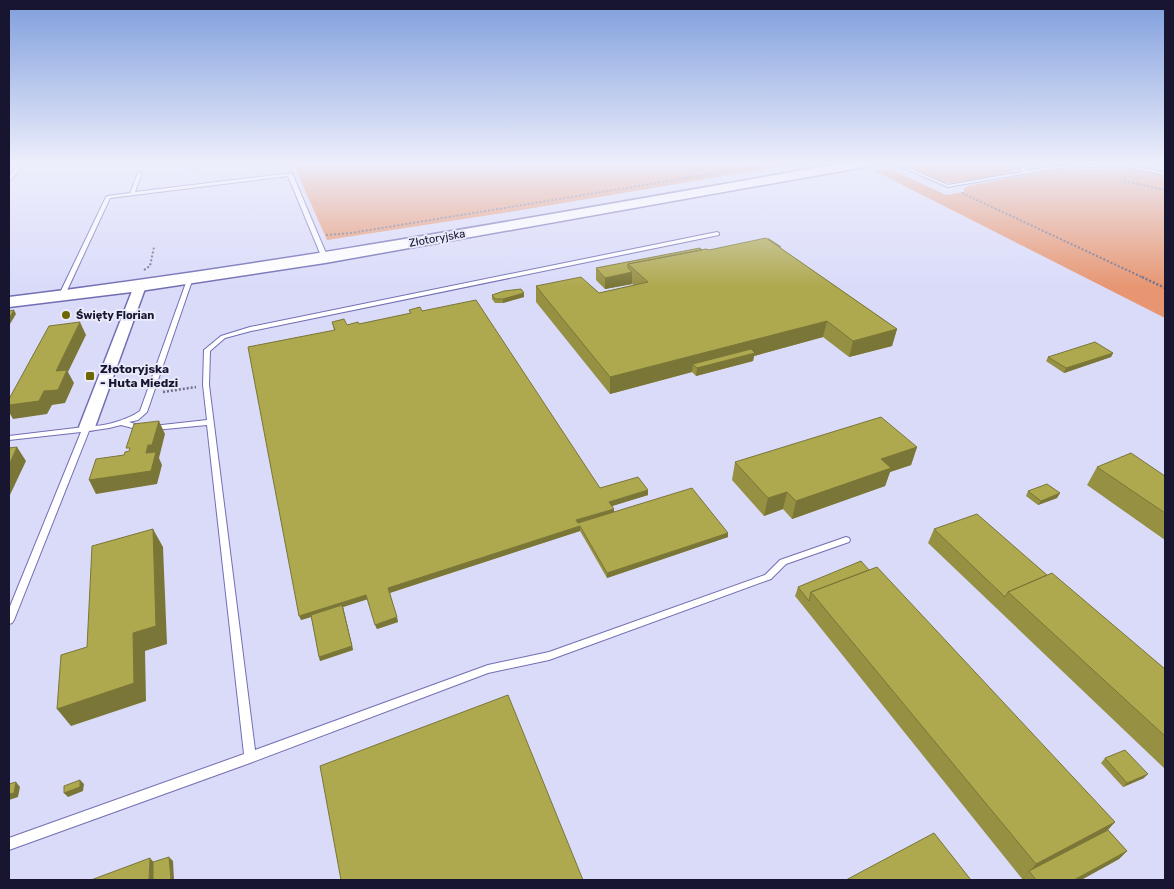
<svg xmlns="http://www.w3.org/2000/svg" width="1174" height="889" viewBox="0 0 1174 889" font-family="Rubik,sans-serif">
<style>
.green{fill:#e79671}
.lines{fill:none;stroke-linecap:round;stroke-linejoin:round}
.service-casing{stroke:#726eb3;stroke-width:2}
.minor-casing{stroke:#726eb3;stroke-width:3}
.secondary-casing{stroke:#726eb3;stroke-width:3}
.path-far1{stroke:#706f8b;stroke-width:2;stroke-dasharray:2 2;stroke-linecap:butt}
.path{stroke:#706f8b;stroke-width:2.5;stroke-dasharray:2 2;stroke-linecap:butt}
.service{fill:#fff;fill-rule:evenodd}
.minor{fill:#fff;fill-rule:evenodd}
.secondary{fill:#fff;fill-rule:evenodd}
.wall{fill:#969043}
.shaded-wall{fill:#7a7637}
.building{fill:#aea84e;stroke:#7a7637}
.poi-dot{fill:#6e6700;stroke:#e9eaf9;stroke-width:2}
.labels{text-anchor:middle;stroke-width:4;stroke-linejoin:round;paint-order:stroke}
.far-street-label{font-size:11px;fill:#171530;stroke:#e9eaf9}
.far-poi-label{font-size:11px;font-weight:bold;fill:#171530;stroke:#e9eaf9;text-anchor:start}
.poi-label{font-size:12px;font-weight:bold;fill:#171530;stroke:#e9eaf9;text-anchor:start}
</style>
<rect width="100%" height="100%" fill="#dadbf9"/>
<!-- green -->
<path class="green" d="M293,163H801L503,213L327,240Z
M920,163H1007L1014,169C1007,178 954,185 943,182C931,179 917,172 907,165Z
M1109,167L1129,168L1165,176V318L875,171L890,169L946,195L964,192V188L968,186L1053,170L1110,168Z"/>
<g class="lines">
<!-- service casing -->
<g class="service-casing">
<path id="service" d="M20,163H24L11,180H9V176Z
M194,163H198L196,169L194,170L192,169Z
M892,163H897L948,185L1023,172L1014,163H1018L1027,171L1057,166L1119,164L1121,163L1165,173V175L1125,166L1057,168L948,187Z
M140,172L142,173L135,192L292,173L328,258L325,260L322,258L288,176L110,198L64,297L61,299L59,298L58,297L106,197L108,196L130,193L138,173Z
M717,232L719,233V235L251,331L225,338L210,351L209,385L255,750L488,665L549,652L765,575L780,560L846,537L849,538L850,540L849,542L786,564L771,579L549,660L488,673L250,763L9,850V838L244,754L207,425L144,431L121,425L109,428L89,431L14,620L12,623L9,624V609L81,432L9,440V436L84,427L87,425C100,429 129,419 140,411L188,277H192L193,278L147,412L138,420L129,422L144,427L207,420L203,385L204,350L221,336L250,327Z"/>
</g>
<!-- minor casing -->
<g class="minor-casing">
<path id="minor" d="M140,282L146,286L95,427L93,430H81L79,427L134,286Z"/>
</g>
<!-- secondary casing -->
<g class="secondary-casing">
<path id="secondary" d="M844,163H870L864,167L325,263L140,291L9,307V297C289,263 566,211 844,163Z"/>
</g>
<!-- path-far1 -->
<path class="path-far1" d="M1124,181L1165,190
M962,193L1144,278
M326,235L351,233L779,163
M144,270L150,266L154,247"/>
<!-- path -->
<path class="path" d="M1142,277L1165,288
M163,392L196,387"/>
<!-- service -->
<use href="#service" class="service"/>
<!-- minor -->
<use href="#minor" class="minor"/>
<!-- secondary -->
<use href="#secondary" class="secondary"/>
</g>
<!-- wall -->
<path class="wall" d="M781,248L897,329L892,346L849,357L823,337L754,356L753,361L696,376L692,372L610,394L536,302V286L599,293L634,285L632,284L605,289L596,280V268L702,250H709Z
M524,293V297L503,303H495L492,299V295Z
M409,310L422,311L600,488L648,490V495L612,506L614,509V512L728,533V537L607,578L580,531L390,593L398,622L377,629L368,599L343,607L353,650L320,661L311,617L301,620L334,330L332,322L347,325L359,324L410,314Z
M1113,353L1111,357L1064,373L1046,361L1048,357Z
M917,447L911,465L890,472L885,486L792,519L783,509L764,516L732,480L735,462Z
M1097,467L1165,476V540L1087,485Z
M1028,491L1060,493L1057,498L1038,505L1026,496Z
M934,529L1047,575L1165,669V769L928,543Z
M869,570L1115,822L1108,830L1127,851L1119,859L1081,880H1023L795,596L798,587Z
M1105,758L1144,778L1123,787L1101,763Z"/>
<!-- shaded-wall -->
<path class="shaded-wall" d="M632,272V284L605,289V278Z
M524,293V297L503,303V299Z
M14,310L16,314L10,324H9V318Z
M827,321L823,337L754,356L753,361L696,376L697,368L693,364L692,372L610,394V377Z
M80,322L86,335L68,372L74,383L65,403L52,405L47,414L13,419L9,412V405L56,371Z
M897,329L892,346L849,357L853,341Z
M1113,353L1111,357L1064,373L1066,368Z
M159,421L165,434L159,458L162,465L157,484L96,494L89,480L148,445Z
M17,447L26,461L9,497V465Z
M917,447L911,465L890,472L885,486L792,519L796,501L881,459Z
M648,490V495L609,507V502Z
M787,492L783,509L764,516L768,498Z
M1060,493L1057,498L1038,505L1041,501Z
M614,509V514L576,524V520Z
M580,526V531L389,593L388,588Z
M153,529L163,547L167,644L145,651L146,701L71,726L57,709L133,633Z
M728,533V537L607,578V573Z
M366,595L368,599L343,607L353,650L320,661L319,657L343,607L301,620L299,616Z
M397,617L398,622L377,629L375,625Z
M1148,774L1144,778L1123,787L1127,783Z
M80,780L84,784L83,791L68,797L64,793Z
M16,782L20,787L18,797L9,800V794Z
M1115,822L1100,838L1029,871L1022,879L1036,864Z
M1127,851L1119,859L1081,880H1074Z
M169,857L173,861L174,880H171Z
M150,858L157,866V880H149Z"/>
<!-- building -->
<path class="building" d="M766,238L897,329L853,341L827,321L610,377L536,286L581,277L599,293L648,282L628,264L706,249L709,250Z
M768,239H769L781,247H780Z
M700,248L702,250L628,264V268L632,272L605,278L596,268Z
M521,289L524,293L503,299H495L492,295L504,291Z
M476,300L600,488L638,477L648,490L609,502L614,509L576,520L578,523L692,488L728,533L607,573L580,526L388,588L397,617L375,625L366,595L299,616L248,347L335,330L332,322L344,319L347,325L358,322L359,324L411,313L409,310L420,307L422,311Z
M14,310L9,318V311Z
M80,322L56,371L67,370L58,390L44,391L39,401L9,405V399L49,326Z
M1095,342L1113,353L1066,368L1048,357Z
M751,349L755,353L697,368L693,364Z
M881,417L917,447L881,459L891,468L796,501L787,492L768,498L735,462Z
M159,421L152,445H148L146,453L156,452L151,471L89,480L96,459L124,455L125,452L129,451L130,448H126L134,424Z
M17,447L9,465V448Z
M1131,453L1165,476V513L1097,467Z
M1047,484L1060,493L1041,501L1028,491Z
M977,514L1047,575L1008,592L1005,597L934,529Z
M153,529L156,626L133,633L134,683L57,709L61,655L87,647L92,546Z
M861,561L869,570L811,592L809,601L798,587Z
M877,567L1115,822L1036,864L811,592Z
M1052,573L1165,669V736L1008,592Z
M342,605L352,646L319,657L311,615Z
M508,695L583,880H341L320,766Z
M1125,750L1148,774L1127,783L1105,758Z
M80,780V787L64,793V786Z
M16,782L14,793L9,794V784Z
M1108,830L1127,851L1074,880H1036L1029,871Z
M934,833L971,880H846Z
M169,857L171,880H153V862Z
M150,858L149,880H91Z"/>
<!-- sky -->
<linearGradient id="sky" x2="0" y2="1"><stop stop-color="#7f9edc"/><stop offset="0.57" stop-color="#eeeffc"/><stop offset="1" stop-color="#eeeffc" stop-opacity="0"/></linearGradient>
<rect width="1174" height="287" fill="url(#sky)"/>
<!-- markers -->
<g class="poi-dot">
<circle cx="66" cy="315" r="5"/>
<rect x="85" y="371" width="10" height="10" rx="2.5"/>
</g>
<g class="labels">
<!-- far-street labels -->
<g class="far-street-label">
<text transform="translate(437 238) rotate(-10)" y="4">Złotoryjska</text>
</g>
<!-- far-poi labels -->
<g class="far-poi-label">
<text x="76" y="319">Święty Florian</text>
</g>
<!-- poi labels -->
<g class="poi-label">
<text x="100" y="373">Złotoryjska<tspan x="100" dy="14">- Huta Miedzi</tspan></text>
</g>
</g>
<!-- border -->
<rect width="1174" height="889" fill="none" stroke="#171530" stroke-width="20"/>
</svg>
